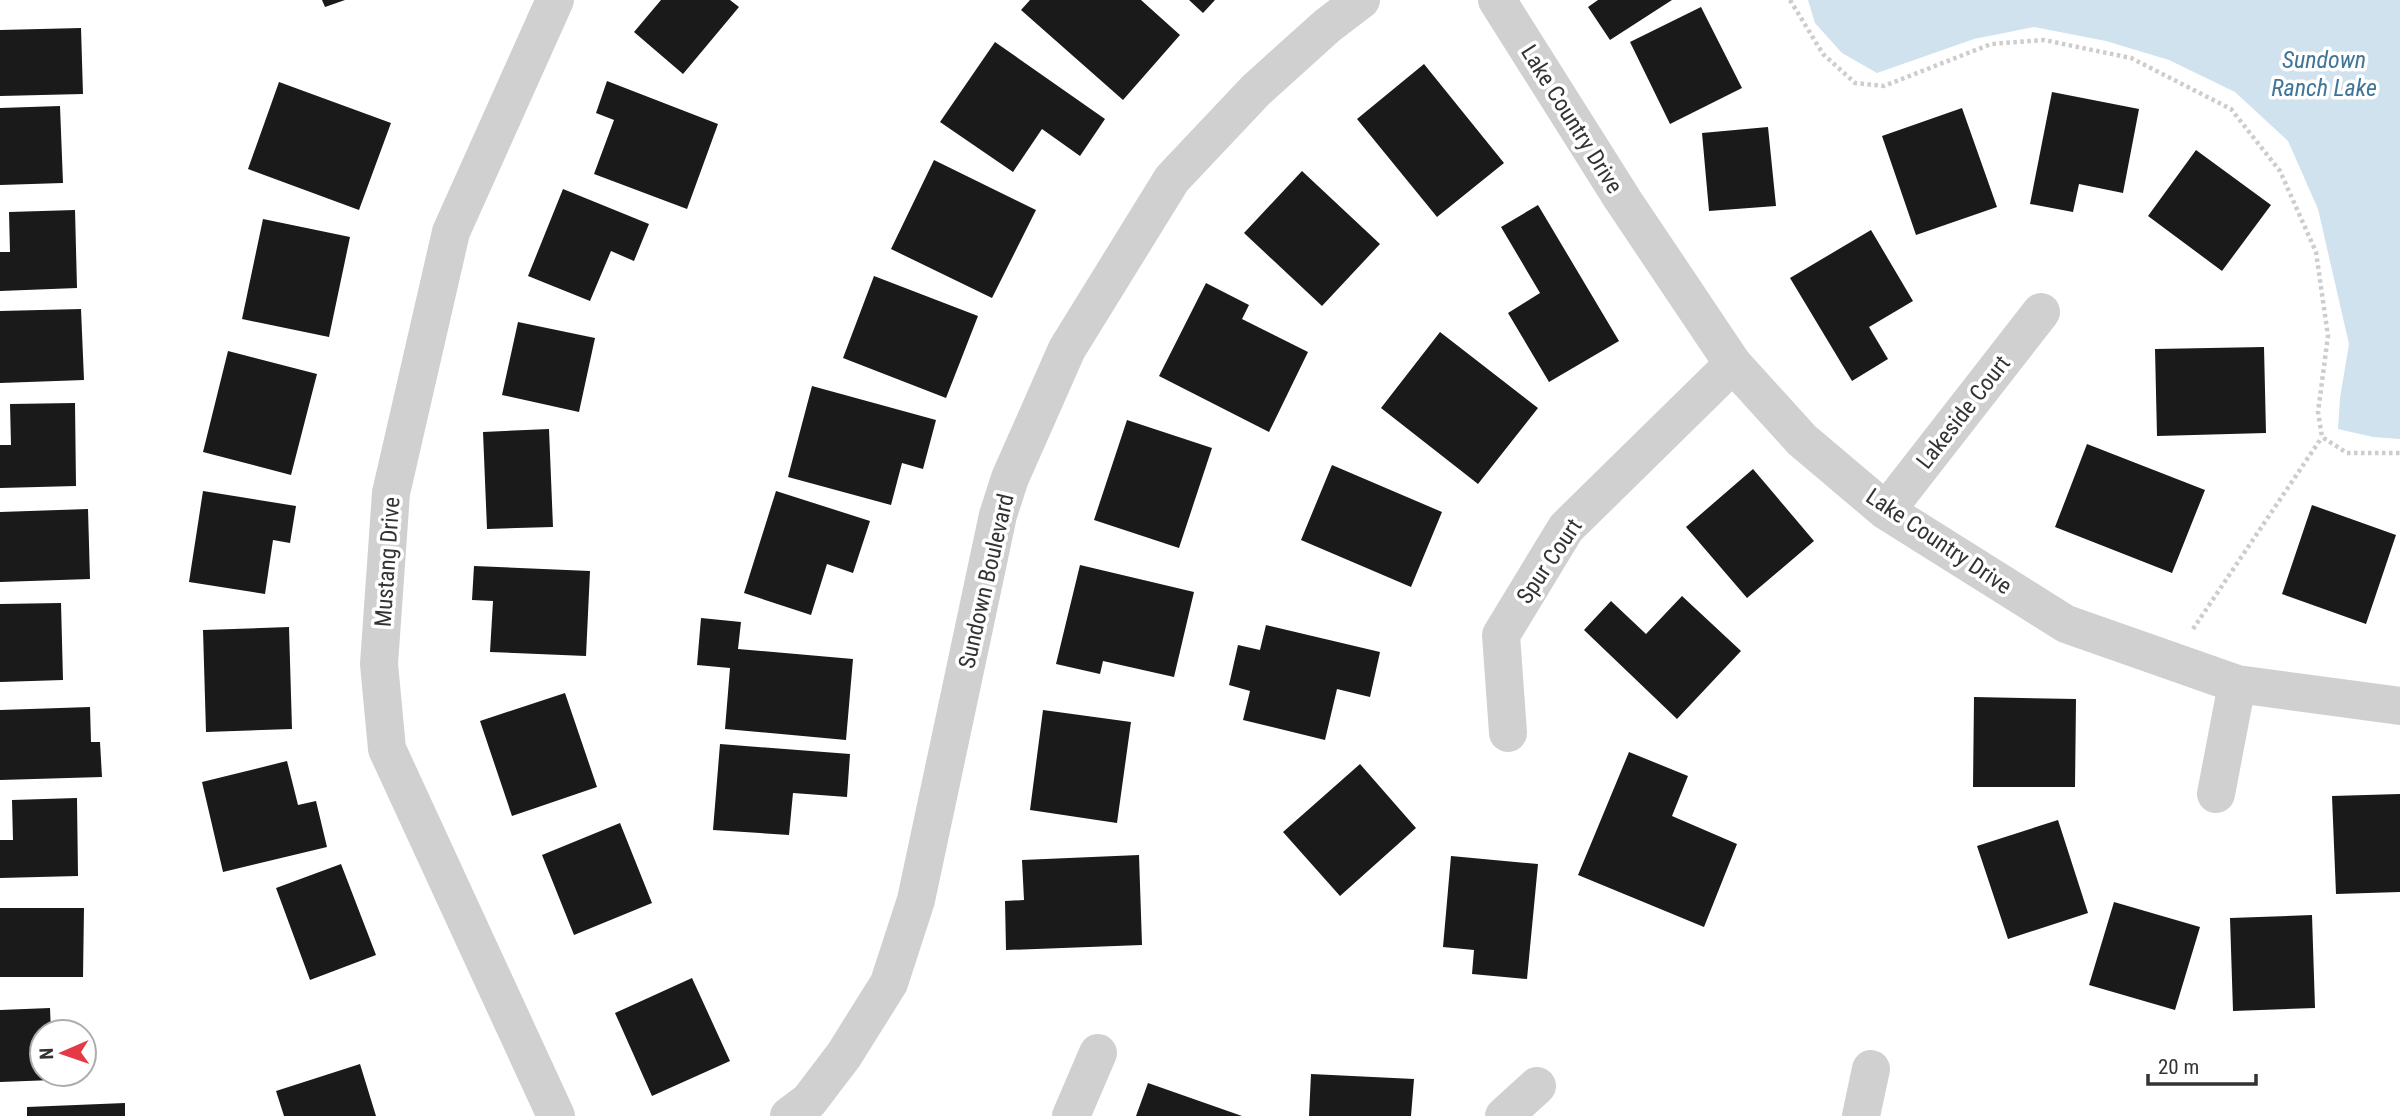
<svg xmlns="http://www.w3.org/2000/svg" width="2400" height="1116" viewBox="0 0 2400 1116" font-family="'Roboto Condensed',sans-serif">
<style>
.water{fill:#cfe2ee}
.building{fill:#1a1a1a}
.lines{fill:none;stroke-linecap:round;stroke-linejoin:round}
.path{stroke:#cdcdcd;stroke-width:4.5;stroke-dasharray:3.5 3.5;stroke-linecap:butt}
.minor{stroke:#d0d0d0;stroke-width:38}
.labels{text-anchor:middle;stroke-width:7;stroke-linejoin:round;paint-order:stroke}
.street-label{font-size:23px;fill:#333;stroke:#fff}
.water-label{font-size:24px;font-style:italic;fill:#3f7597;stroke:#fff}
</style>
<rect width="100%" height="100%" fill="#fff"/>
<!-- water -->
<path class="water" d="M1808,0H2400V439L2373,437L2338,429L2340,398L2349,344L2318,209L2288,141L2235,92L2169,60L2106,41L2034,27L1974,39L1877,73L1842,53L1815,23Z"/>
<!-- building -->
<path class="building" d="M322,0H345L325,7Z
M661,0H730L739,7L683,74L634,32Z
M1030,0H1141L1180,35L1123,100L1021,10Z
M1189,0H1215L1203,13Z
M1598,0H1672L1610,40L1588,7Z
M1701,7L1742,88L1670,124L1630,42Z
M81,28L83,94L0,96V30Z
M995,42L1105,119L1080,156L1042,129L1013,172L940,122Z
M1424,64L1504,163L1437,217L1357,119Z
M607,81L718,124L687,209L594,174L614,120L596,113Z
M279,82L391,123L359,210L248,169Z
M2052,92L2139,109L2123,193L2079,184L2073,212L2030,204Z
M60,106L63,183L0,185V108Z
M1962,108L1997,207L1916,235L1882,136Z
M1768,127L1776,206L1709,211L1702,133Z
M2196,150L2271,205L2222,271L2148,216Z
M934,160L1036,210L992,298L891,249Z
M1302,171L1380,244L1322,306L1244,233Z
M563,189L649,224L634,261L611,251L590,301L528,276Z
M1538,205L1619,341L1549,382L1508,313L1540,293L1501,227Z
M75,210L77,288L0,291V252H10L9,212Z
M263,219L350,237L329,337L242,319Z
M1871,230L1913,301L1869,327L1888,359L1852,381L1790,278Z
M874,276L978,316L946,398L843,358Z
M1206,283L1249,305L1242,319L1308,352L1269,432L1159,376Z
M81,309L84,380L0,383V311Z
M518,322L595,338L579,412L502,395Z
M1440,332L1538,408L1478,484L1381,408Z
M2264,347L2266,433L2157,436L2155,349Z
M228,351L317,374L291,475L203,452Z
M812,386L936,420L923,469L902,463L891,505L788,477Z
M75,403L76,486L0,488V445H11L10,404Z
M1127,420L1212,448L1179,548L1094,520Z
M549,429L553,527L487,529L483,432Z
M2087,444L2205,490L2172,573L2055,527Z
M1332,465L1442,512L1411,587L1301,540Z
M1753,469L1814,541L1747,598L1686,527Z
M203,491L296,506L290,543L273,540L265,594L189,582Z
M776,491L870,521L853,573L827,564L811,615L744,593Z
M2312,505L2396,535L2366,624L2282,594Z
M88,509L90,579L0,582V512Z
M1080,565L1194,592L1174,677L1103,661L1100,674L1056,664Z
M474,566L590,571L586,656L490,652L493,601L472,600Z
M1682,596L1741,651L1677,719L1584,630L1611,601L1646,634Z
M61,603L63,680L0,682V604Z
M701,618L741,622L738,649L853,659L846,740L725,729L730,668L697,665Z
M1266,625L1380,652L1370,697L1337,689L1325,740L1243,720L1250,691L1229,685L1238,645L1260,650Z
M289,627L292,729L206,732L203,630Z
M565,693L597,787L512,816L480,721Z
M1974,697L2076,699L2075,787H1973Z
M90,707L91,742H100L102,777L0,780V710Z
M1043,710L1131,722L1117,823L1030,810Z
M720,744L850,754L847,797L793,793L789,835L713,830Z
M1629,752L1688,776L1672,816L1737,844L1704,927L1578,875Z
M287,761L298,805L316,801L327,847L223,872L202,782Z
M1360,764L1416,828L1340,896L1283,832Z
M2400,794V892L2336,894L2332,796Z
M77,798L78,876L0,878V840H13L12,800Z
M2058,820L2088,913L2008,939L1977,846Z
M620,823L652,903L574,935L542,855Z
M1139,855L1142,945L1006,950L1005,901L1024,900L1022,860Z
M1451,856L1538,864L1527,979L1472,974L1474,950L1443,947Z
M341,864L376,955L310,980L276,888Z
M2114,902L2200,927L2175,1010L2089,985Z
M0,908H84L83,977H0Z
M2312,915L2315,1008L2233,1011L2230,918Z
M692,978L730,1061L652,1096L615,1013Z
M50,1008L51,1032H42V1074H53V1080L0,1082V1010Z
M360,1064L376,1116H284L276,1091Z
M1311,1074L1414,1079L1411,1116H1309Z
M1148,1083L1242,1116H1136Z
M125,1103V1116H27V1107Z"/>
<g class="lines">
<!-- path -->
<path class="path" d="M1790,0L1823,54L1855,83L1884,86L1991,44L2044,40L2131,58L2231,109L2280,171L2316,252L2328,336L2318,412L2322,437L2347,453H2400
M2193,629L2322,437"/>
<!-- minor -->
<path class="minor" d="M555,0L451,232L391,493L379,664L387,749L556,1116
M1497,0L1623,200L1733,364L1802,440L1886,511L2066,624L2237,684L2400,706
M1886,511L2041,312
M1508,733L1501,635L1566,528L1733,364
M2216,794L2237,684
M789,1116L809,1101L844,1055L889,983L916,900L998,515L1010,478L1067,349L1172,179L1256,90L1327,26L1361,0
M1071,1116L1098,1053
M1504,1116L1537,1086
M1861,1116L1871,1069"/>
</g>
<g class="labels">
<!-- street labels -->
<g class="street-label">
<text transform="translate(1572 119) rotate(58)" y="8">Lake Country Drive</text>
<text transform="translate(1963 412) rotate(-52)" y="8">Lakeside Court</text>
<text transform="translate(1939 541) rotate(34)" y="8">Lake Country Drive</text>
<text transform="translate(1549 561) rotate(-56)" y="8">Spur Court</text>
<text transform="translate(387 562) rotate(-86)" y="8">Mustang Drive</text>
<text transform="translate(986 581) rotate(-77)" y="8">Sundown Boulevard</text>
</g>
<!-- water labels -->
<g class="water-label">
<text x="2324" y="68">Sundown<tspan x="2324" dy="28">Ranch Lake</tspan></text>
</g>
</g>
<!-- north arrow -->
<g transform="translate(63 1053) rotate(268)"><circle r="33" fill="#ffffff" stroke="#adadad" stroke-width="2"/>
<path d="M0-5L12 26L0 18L-12 26Z" fill="#e63946"/>
<text y="-10" font-size="19" font-weight="bold" text-anchor="middle" fill="#333333">N</text>
</g>
<!-- scale -->
<path d="M2148 1074v10h108v-10" fill="none" stroke="#333333" stroke-width="3.5"/>
<text x="2158" y="1074" font-size="21" fill="#333333" stroke="#ffffff" stroke-width="5" paint-order="stroke">20 m</text>
</svg>
